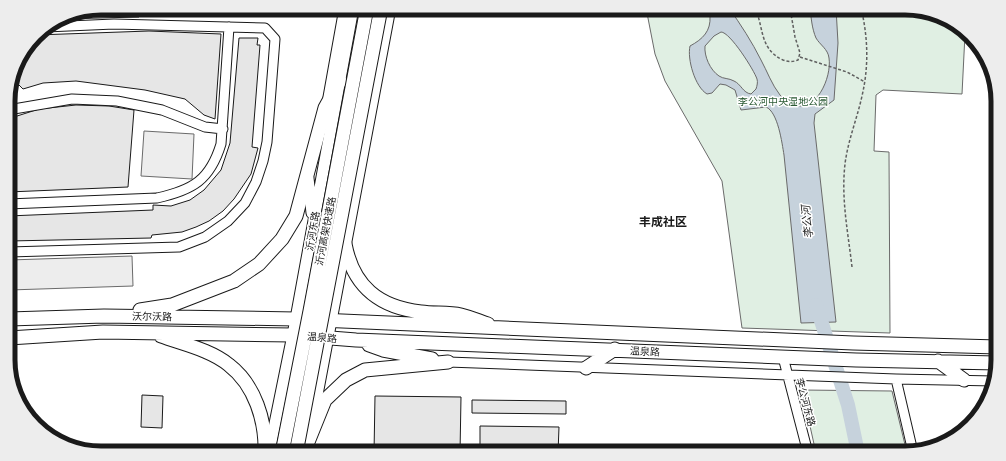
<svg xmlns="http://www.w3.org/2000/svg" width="1006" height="461" viewBox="0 0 1006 461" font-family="Helvetica,'Noto Sans SC',sans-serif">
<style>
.green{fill:#e0efe3;stroke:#6a6a6a}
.parking{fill:#ededed;stroke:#6a6a6a}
.water{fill:#c6d2dc;stroke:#6a6a6a;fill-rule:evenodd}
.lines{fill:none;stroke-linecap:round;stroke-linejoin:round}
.river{stroke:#c6d2dc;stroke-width:14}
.building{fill:#e6e6e6;stroke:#1a1a1a}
.minor-casing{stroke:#1a1a1a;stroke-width:11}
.major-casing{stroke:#1a1a1a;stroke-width:13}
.highway-casing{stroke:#1a1a1a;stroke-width:15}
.path{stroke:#5f5f5f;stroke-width:1.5;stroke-dasharray:3 2;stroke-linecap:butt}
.minor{stroke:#fff;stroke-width:9}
.major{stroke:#fff;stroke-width:11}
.highway{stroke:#fff;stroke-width:13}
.highway-bridge-casing{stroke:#1a1a1a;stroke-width:15;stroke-linecap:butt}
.highway-bridge{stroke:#fff;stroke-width:13}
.labels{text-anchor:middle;stroke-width:3;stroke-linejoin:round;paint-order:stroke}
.park-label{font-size:10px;fill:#2b5a34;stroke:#fff}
.street-label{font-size:10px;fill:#1a1a1a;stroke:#fff}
.water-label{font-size:11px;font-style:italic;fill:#1a1a1a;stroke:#fff}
.quarter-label{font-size:12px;font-weight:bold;fill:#1a1a1a;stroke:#fff}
.rim{fill:none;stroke:#1a1a1a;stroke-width:5}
</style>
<rect width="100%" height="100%" fill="#fff"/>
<!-- green -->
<path class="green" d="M646,8H905L941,15L965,34L962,94L883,90L876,95L874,151L889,152L890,333L742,328L722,181L665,81L655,54Z
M802,390L892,391L907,453H816Z"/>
<!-- parking -->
<path class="parking" d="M144,131L194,134L192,179L141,176Z
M132,256L133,286L9,290V260Z"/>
<!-- water -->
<path class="water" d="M705,8H729C741,25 752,42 761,60C767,71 772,85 780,95C783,99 787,102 792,104C816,115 832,77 829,58C828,49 820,45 816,38C812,29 811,17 810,8H836L838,43L834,100L815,114L814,123L836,322L801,323L784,155C782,143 778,112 766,107L741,110L735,90L726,85L720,84L712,93L707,94C695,87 687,59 690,46C703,39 711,31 710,16ZM721,32C730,32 754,70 757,79C758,82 757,86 756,89L751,94C743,93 741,84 734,81C729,78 723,79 719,76C710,70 704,56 705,46L714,36Z"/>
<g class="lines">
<!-- river -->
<path class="river" d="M816,305L848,405L858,453"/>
</g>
<!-- building -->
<path class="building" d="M101,8H139V17L59,19L66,15Z
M149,31L221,34L215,119L204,115L185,99L145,90L76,81L43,83L23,89L17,83L18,59L36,35Z
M239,38H258L257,45H260L252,147L258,148L251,174L234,199L223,211L209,221L196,227L182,232L152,235L151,238L9,241L8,216L153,210V205L171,206L190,200L204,190L221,170L230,143Z
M76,105L109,106L134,110L128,187L8,192L14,117L39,109Z
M142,395L163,396L162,428L141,427Z
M375,396L461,397L460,453H374Z
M472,400L566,401V414L472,413Z
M480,426L559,427L558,453H480Z"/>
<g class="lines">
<!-- minor casing -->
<g class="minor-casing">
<path id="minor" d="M328,97L344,8
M8,110L72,99L117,101L162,110L205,127L223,129
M8,204L157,198C193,190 210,180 221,144L229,27
M9,252L179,247L205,237L228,221L245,203L256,182L263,161L267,142L275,39L265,28L114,24L46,27
M783,357L808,453
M448,362L896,379L994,381
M896,379L913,452"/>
</g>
<!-- major casing -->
<g class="major-casing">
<path id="major" d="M308,178L312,213
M269,453L293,335L353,8
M306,453L390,8"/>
</g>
<!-- highway casing -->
<g class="highway-casing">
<path id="highway" d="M345,244C353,286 378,307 421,312C434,314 448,312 461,315C470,317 479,321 488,324
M140,310L172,305L234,281L259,264L282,239L296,216L325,108L340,81
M9,319L104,316L296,319L853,343L998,347
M161,336C183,344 211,350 229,365C255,385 266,421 265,453
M9,338L103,332L293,335L356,340L856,360L997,363
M369,345L383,350L432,359
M938,361L964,380
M586,368L615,349
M308,442L325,400L346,380L365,370L448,362"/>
</g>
<!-- path -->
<path class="path" d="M755,8C764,27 759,49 783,60C788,62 793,62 798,60L800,53L795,37L790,8
M800,57L847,72L865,82
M852,267C848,232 841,199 845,164C848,140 857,119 862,96C869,66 868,37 861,8"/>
<!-- minor -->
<use href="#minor" class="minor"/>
<!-- major -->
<use href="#major" class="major"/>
<!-- highway -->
<use href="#highway" class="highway"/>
<!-- highway-bridge casing -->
<g class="highway-bridge-casing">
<path id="highway-bridge" d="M282,453L310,311L367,8
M296,453L381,8"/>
</g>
<!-- highway-bridge -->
<use href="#highway-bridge" class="highway-bridge"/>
</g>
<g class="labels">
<!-- park labels -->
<g class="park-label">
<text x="783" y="105">李公河中央湿地公园</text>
</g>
<!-- street labels -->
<g class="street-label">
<text transform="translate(312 231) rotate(-80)" y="4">沂河东路</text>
<text transform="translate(325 231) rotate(-79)" y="4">沂河高架快速路</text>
<text transform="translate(152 316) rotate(1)" y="4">沃尔沃路</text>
<text transform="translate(322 337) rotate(5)" y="4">温泉路</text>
<text transform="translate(645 351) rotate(3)" y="4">温泉路</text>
<text transform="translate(806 402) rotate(75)" y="4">李公河东路</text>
</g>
<!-- water labels -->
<g class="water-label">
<text transform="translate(807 222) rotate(-96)" y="4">李公河</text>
</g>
<!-- quarter labels -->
<g class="quarter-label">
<text x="663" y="226">丰成社区</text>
</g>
</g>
<!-- crop -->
<path d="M0 0H1006V461H0ZM101 15H905A86 86 0 0 1 991 101V360A86 86 0 0 1 905 446H101A86 86 0 0 1 15 360V101A86 86 0 0 1 101 15Z" fill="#ededed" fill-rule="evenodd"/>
<path class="rim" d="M101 15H905A86 86 0 0 1 991 101V360A86 86 0 0 1 905 446H101A86 86 0 0 1 15 360V101A86 86 0 0 1 101 15Z"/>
</svg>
